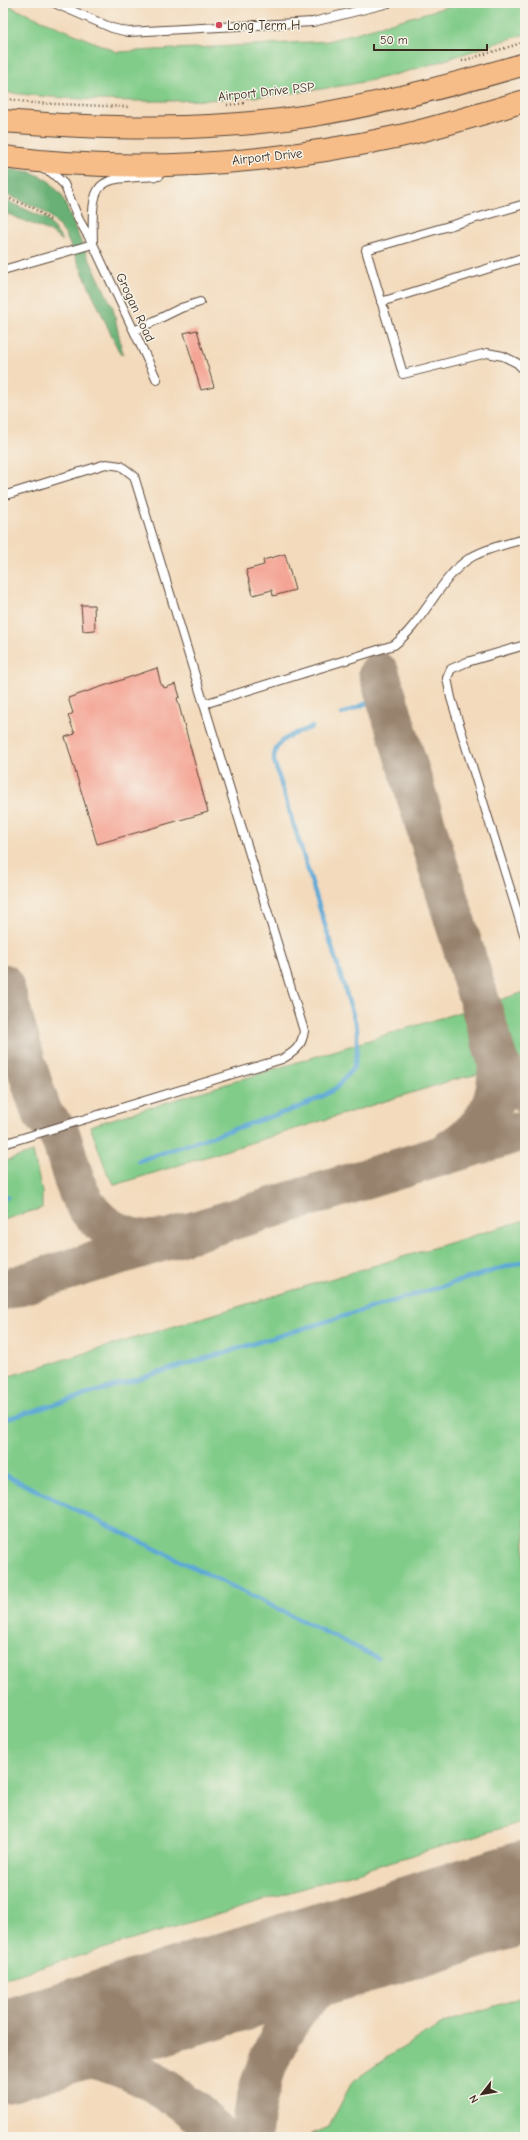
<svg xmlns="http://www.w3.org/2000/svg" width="528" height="2140" viewBox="0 0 528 2140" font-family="'Comic Neue',sans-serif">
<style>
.green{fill:#81cc89;stroke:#5e7b54}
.forest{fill:#68b075;stroke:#526d4a}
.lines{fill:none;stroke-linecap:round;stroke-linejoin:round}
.stream{stroke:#5da9d6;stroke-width:4.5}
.taxiway{stroke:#97826d;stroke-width:41}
.runway{stroke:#97826d;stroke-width:102}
.building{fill:#f4a494}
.service-casing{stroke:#574436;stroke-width:10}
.primary-casing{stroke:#574436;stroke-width:24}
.path{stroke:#574436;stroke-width:2.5;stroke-dasharray:1 3;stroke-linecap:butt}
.service{stroke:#fff;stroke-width:8}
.primary{stroke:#f7bd88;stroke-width:22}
.poi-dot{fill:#d1495b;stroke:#f7f3e8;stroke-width:1.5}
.labels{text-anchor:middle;stroke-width:3;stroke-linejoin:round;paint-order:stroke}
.poi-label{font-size:13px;fill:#3b2a1e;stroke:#f7f3e8;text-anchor:start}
.street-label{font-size:13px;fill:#3b2a1e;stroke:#f7f3e8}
</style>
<rect width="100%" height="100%" fill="#f7f3e8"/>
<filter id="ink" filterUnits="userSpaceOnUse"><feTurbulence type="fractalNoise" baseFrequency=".025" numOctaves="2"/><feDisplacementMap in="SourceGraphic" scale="8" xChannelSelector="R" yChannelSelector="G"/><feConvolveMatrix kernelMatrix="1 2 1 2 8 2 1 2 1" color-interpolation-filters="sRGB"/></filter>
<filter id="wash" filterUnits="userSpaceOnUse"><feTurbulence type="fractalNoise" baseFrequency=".012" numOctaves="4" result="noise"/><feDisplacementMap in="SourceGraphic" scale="16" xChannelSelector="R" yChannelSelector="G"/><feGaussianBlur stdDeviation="0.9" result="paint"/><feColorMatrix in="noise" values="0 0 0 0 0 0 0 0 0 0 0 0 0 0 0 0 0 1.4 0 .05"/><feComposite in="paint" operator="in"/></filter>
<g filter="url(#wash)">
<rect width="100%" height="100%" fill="#f3dabc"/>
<!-- green -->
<path class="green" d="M3,3H10L13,8L117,52L328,41L460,3H525V34C467,52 408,75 347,85C235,104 116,106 3,92Z
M525,992V1063L453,1080L115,1185L108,1175L90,1126Z
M33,1152L42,1192V1208L3,1220V1162Z
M525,1220V1821L3,1979V1378Z
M525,1996V2137H311L312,2134L329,2127L352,2082L389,2056L444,2023Z"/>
<!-- forest -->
<path class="forest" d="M3,168L31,172L42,177L50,182L62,196L81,242L113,308L123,354H120L65,234L50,216L40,209L3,193Z
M3,199L47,219L63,241L49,231L3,212Z"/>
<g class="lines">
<!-- stream -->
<path class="stream" d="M342,714L367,703
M138,1161L300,1107L323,1096L336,1088L354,1067L357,1053V1028L274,761C273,738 294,735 312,727
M3,1199L7,1197
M3,1420L525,1261
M3,1474L378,1658"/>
<!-- taxiway -->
<path class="taxiway" d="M379,673L498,1062L505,1073L525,1092
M3,984C16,1026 26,1071 42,1112C46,1122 56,1126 60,1136C67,1152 70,1171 77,1188C91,1224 124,1244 162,1240
M451,1149C486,1127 499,1104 498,1062
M3,1290L525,1130
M3,2056C20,2055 38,2052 55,2053C117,2056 180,2089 219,2137
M251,2137C258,2058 295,1994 362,1952C379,1941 399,1934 417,1925"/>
<!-- runway -->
<path class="runway" d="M3,2052L525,1892"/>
</g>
<g id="blocks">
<!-- building -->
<path class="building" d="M197,330L214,387L201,390L184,333Z
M285,554L295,590L273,596L272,590L253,595L246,570L264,565L263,560Z
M81,605H94L95,630L83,631Z
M157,668L161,685H163L164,688L176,684L180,697L177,698L208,812L97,844L65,737L75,734L68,716L73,713L68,698Z"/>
</g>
</g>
<g filter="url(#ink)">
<use href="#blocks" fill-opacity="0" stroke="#574436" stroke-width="1"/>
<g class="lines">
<!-- service casing -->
<g class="service-casing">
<path id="service" d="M54,3L112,28L128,32L313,22L389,3
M43,169L51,172L64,184L79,220L93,244L157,380
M525,204L366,250L403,374L487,353L503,356L517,363L525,371
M93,243C91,176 96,179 159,176
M3,270L93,244
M381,302L525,257
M134,331L181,308L200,302
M3,496L106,464L121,466L134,476L304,1031C302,1046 295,1052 282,1059L3,1144
M525,645L467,662L451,669L447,678L451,698L525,937
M204,704L394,645C423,623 441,576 470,558C487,548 507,544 525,539"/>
</g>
<!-- primary casing -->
<g class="primary-casing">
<path id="primary" d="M3,121C104,129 207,132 308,116C382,104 453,85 525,64
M3,157C134,174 271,164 400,136C442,126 484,113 525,101"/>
</g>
<!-- path -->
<path class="path" d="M462,61L525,42
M3,98L32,103L130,107
M227,105L246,103
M3,196L33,208L50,220"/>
<!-- service -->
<use href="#service" class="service"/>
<!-- primary -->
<use href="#primary" class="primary"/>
</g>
</g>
<!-- markers -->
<circle class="poi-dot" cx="219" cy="25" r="4"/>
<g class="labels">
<!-- poi labels -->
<g class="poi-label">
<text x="227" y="30">Long Term H</text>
</g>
<!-- street labels -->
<g class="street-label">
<text transform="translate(266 91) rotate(-6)" y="5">Airport Drive PSP</text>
<text transform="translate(267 156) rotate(-6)" y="5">Airport Drive</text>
<text transform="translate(136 307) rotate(65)" y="5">Grogan Road</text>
</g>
</g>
<!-- margin -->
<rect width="528" height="2140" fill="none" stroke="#f7f3e8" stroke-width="16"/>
<!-- north arrow -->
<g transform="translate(482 2094) rotate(239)" stroke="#f7f3e8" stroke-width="3" paint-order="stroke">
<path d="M0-3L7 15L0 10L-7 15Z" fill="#3b2a1e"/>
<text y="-6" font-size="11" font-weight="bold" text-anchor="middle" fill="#3b2a1e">N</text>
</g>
<!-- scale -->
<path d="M374 44v6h113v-6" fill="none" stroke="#3b2a1e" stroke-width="2"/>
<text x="380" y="44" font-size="12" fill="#3b2a1e" stroke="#f7f3e8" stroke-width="3" paint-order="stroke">50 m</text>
</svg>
